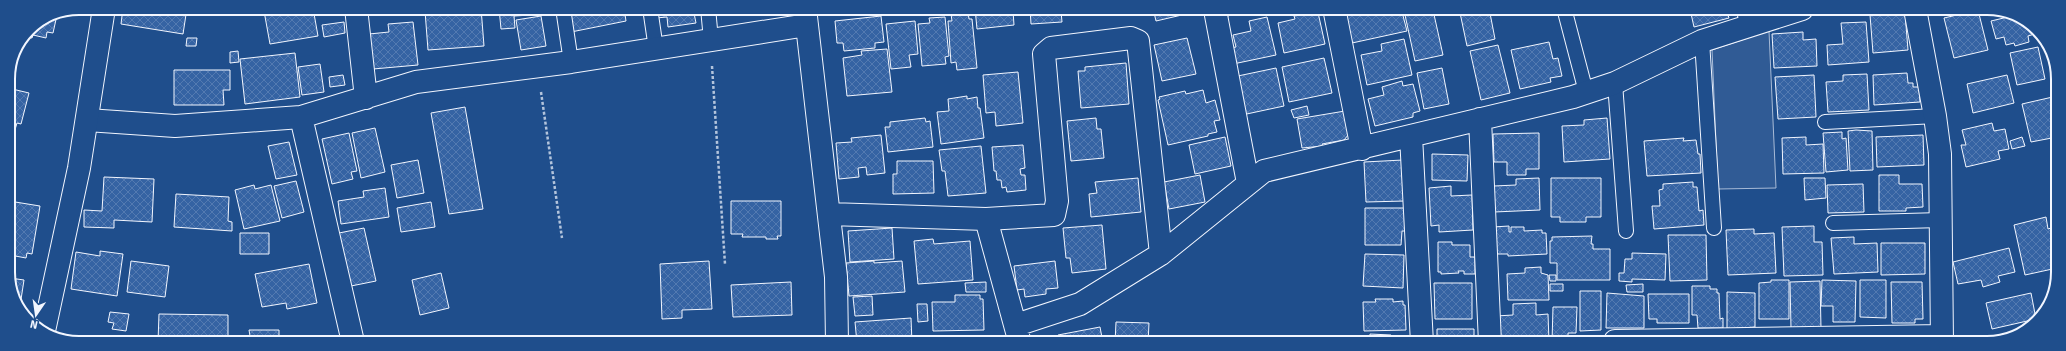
<svg xmlns="http://www.w3.org/2000/svg" width="2066" height="351" viewBox="0 0 2066 351" font-family="Signika,sans-serif">
<style>
.built{fill:#305b95;stroke:#a8bbd7}
.building{fill:url(#building-cross-hatch);stroke:#f2f6ff}
.lines{fill:none;stroke-linecap:round;stroke-linejoin:round}
.service-casing{stroke:#f2f6ff;stroke-width:16}
.minor-casing{stroke:#f2f6ff;stroke-width:24}
.tertiary-casing{stroke:#f2f6ff;stroke-width:24}
.path{stroke:#b3c4dc;stroke-width:2.5;stroke-dasharray:3 2;stroke-linecap:butt}
.service{stroke:#1f4e8c;stroke-width:14}
.minor{stroke:#1f4e8c;stroke-width:22}
.tertiary{stroke:#1f4e8c;stroke-width:22}
.rim{fill:none;stroke:#f2f6ff;stroke-width:2}
</style>
<defs>
<pattern id="building-cross-hatch" width="8" height="8" patternUnits="userSpaceOnUse"><rect width="8" height="8" fill="#3563a3"/><path d="M0 0l8 8M0 8l8-8" fill="none" stroke="#537ab1"/></pattern>
</defs>
<rect width="100%" height="100%" fill="#1f4e8c"/>
<!-- built -->
<path class="built" d="M1769,31L1776,188L1718,189L1712,50Z"/>
<!-- building -->
<path class="building" d="M123,8H187L183,34L121,24Z
M285,8H313L318,36L270,44L264,11Z
M481,8L484,46L428,50L425,11Z
M499,8H553V11H548V14L514,16L515,28L501,29Z
M567,8H624L626,21L571,32Z
M655,8H693L696,23L668,27L667,17L656,18Z
M717,8H756L717,14Z
M975,8H1019V11H1013L1014,25L977,29Z
M1030,8H1071V10L1061,11L1062,22L1031,24Z
M1153,8H1198L1199,11L1156,21Z
M1317,8L1325,44L1284,53L1278,23L1295,19L1294,16L1302,14L1301,11Z
M1365,8H1401L1407,31L1352,43L1345,12L1352,11L1353,15L1366,12Z
M1459,8H1489L1495,39L1467,46Z
M1690,9H1726L1729,18L1694,27Z
M1433,10L1443,55L1415,61L1405,15Z
M1978,10L1988,50L1954,58L1944,18Z
M968,12L969,19H972L977,68L957,70L956,62L951,63L948,21H952L951,14Z
M1905,13L1908,50L1873,53L1870,15Z
M52,14L57,15L53,33L47,32L46,38L33,35L32,38L24,36L29,29Z
M541,16L546,46L521,50L516,20Z
M881,16L884,42L875,43V48L844,51L843,43H837L835,21Z
M2012,16L2034,26L2038,33L2028,36L2029,42L2015,46L2014,43L2006,45L2004,37L1996,39L1991,21Z
M945,17L949,56L945,57L946,64L922,66L918,24L930,23L929,18Z
M1267,17L1276,55L1233,64L1230,48L1236,47L1233,35L1251,31L1249,21Z
M915,21L918,54L909,55L911,67L891,69L886,24Z
M344,22L345,33L324,37L322,25Z
M413,22L418,65L373,69L369,34L389,32L388,24Z
M1866,22L1869,62L1828,65L1827,45L1843,44L1841,23Z
M1803,32V40L1816,39L1817,66L1774,68L1772,34Z
M187,38H197L196,46H186Z
M1187,38L1196,74L1162,81L1154,45Z
M1404,39L1412,75L1367,85L1361,55L1382,51L1381,44Z
M1549,42L1553,59L1558,58L1562,76L1550,78L1551,82L1520,89L1511,50Z
M1498,45L1510,93L1481,100L1470,51Z
M2038,47L2045,79L2017,85L2010,53Z
M887,49L892,92L847,96L843,58L862,55L861,51Z
M238,51L239,62L230,63V52Z
M295,53L300,97L245,104L240,59Z
M1324,58L1332,93L1289,102L1282,67Z
M1126,63L1129,104L1081,108L1078,71H1085V67Z
M320,64L324,92L302,95L298,67Z
M1276,68L1284,106L1242,115L1233,77Z
M1442,68L1449,104L1424,109L1417,73Z
M174,70H230V90H223L224,105H174Z
M1018,72L1023,123L996,126L995,112L986,113L983,75Z
M1907,73L1908,83H1913V87H1919L1920,102L1874,105L1873,75Z
M1867,74L1869,110L1828,112L1826,82L1843,81V75Z
M343,75L345,85L330,87L329,77Z
M1814,75L1816,117L1778,119L1775,77Z
M2007,75L2014,103L1973,113L1967,84Z
M1402,81L1403,86L1413,84L1420,111L1413,113V117L1375,126L1368,99L1384,95L1382,87Z
M8,88L29,93L21,124L17,123L14,133L9,132Z
M1203,90L1206,103L1215,100L1220,120L1214,121L1217,132L1208,134V136L1168,145L1158,100L1160,99L1159,97L1185,91L1186,94Z
M967,96V99L977,97L978,108H980L984,138L941,144L937,112L949,111L948,99Z
M2057,96V137L2031,142L2022,104Z
M1307,106L1309,115L1294,118L1291,110Z
M465,107L483,209L449,214L431,113Z
M1345,111L1349,134L1344,140L1322,144L1323,146L1302,148L1297,119Z
M925,118L926,122L930,121L933,147L888,152L885,127H890V122Z
M1096,118L1097,129H1101L1104,158L1071,161L1067,121Z
M1607,118L1610,159L1564,162L1562,126L1584,125V120Z
M1992,123L1994,131L2005,129L2009,149L1998,151L2000,159L1966,167L1961,145H1966L1962,130Z
M375,128L385,172L361,178L352,133Z
M1856,130L1872,131L1873,170L1850,171L1848,131Z
M1842,132V139L1846,138L1848,170L1826,172L1823,133Z
M349,133L357,171L351,172L353,179L332,184L322,139Z
M1539,133V169H1526V175H1507V162H1494L1493,134Z
M881,135L885,173L867,175L866,167L858,168L859,177L839,179L836,143L852,142L851,138Z
M1923,135L1924,165L1877,167L1876,137Z
M1225,137L1231,166L1195,174L1189,145Z
M1806,137V145L1823,144L1824,173L1783,174L1782,138Z
M2022,137L2025,146L2012,149L2010,141Z
M1684,138L1683,141L1696,140L1698,154H1700L1701,173L1647,176L1644,141Z
M289,142L297,175L276,179L268,146Z
M1023,145L1025,168L1020,169L1021,175H1025L1026,190L1007,192L1006,187L1002,188L1001,180H997L996,171H994L992,147Z
M981,146L986,193L948,196L945,171H942L939,150Z
M1432,154L1468,155L1467,181L1432,180Z
M418,160L424,193L397,198L391,165Z
M1403,160L1405,201L1366,202L1364,162Z
M897,161H933L934,193L893,194V174H897Z
M1200,175L1205,202L1169,209L1164,182Z
M1879,175H1899V184H1922L1923,207L1906,208V211H1879Z
M104,177L154,179L152,222L114,220V228L84,227V210L102,211Z
M1138,178L1141,212L1091,217L1089,194L1097,193L1095,182Z
M1539,178L1540,210L1494,212V186L1516,185V179Z
M1551,178H1601V217H1586V222H1560V217H1551Z
M1804,178H1825L1826,198L1805,200Z
M296,181L304,212L282,218L274,186Z
M1693,182V187H1697L1699,211L1703,210L1704,225L1654,229L1652,206H1660L1659,190L1663,189V184Z
M1863,184L1864,212L1828,213L1827,185Z
M254,185L255,189L271,185L280,221L244,229L235,190Z
M1451,186V196L1472,195L1473,230L1439,232V225L1431,226L1429,188Z
M385,188L389,217L341,224L338,201L364,197L363,191Z
M176,194L229,197L228,221L232,222V231L174,227Z
M9,201L40,206L32,254L27,253L26,258L10,255Z
M731,201H781V236H777L778,239H766V237H742L743,234H731Z
M431,202L435,227L401,232L397,208Z
M1365,208H1406V231H1402L1401,245H1365Z
M2046,217L2048,229L2057,226V268L2025,275L2014,225Z
M1102,225L1106,269L1072,273L1070,258H1066L1063,228Z
M1509,226V232H1511V227H1524V231L1542,230V233H1546L1547,254L1508,256V254H1494L1493,227Z
M1814,226V242H1822L1823,275L1784,276L1782,227Z
M364,228L376,281L351,286L339,233Z
M892,228L894,259L850,262L848,231Z
M1754,229V234L1774,233L1776,273L1728,275L1726,230Z
M240,233H269V254H240Z
M1668,235H1706L1707,280L1670,281Z
M1592,236L1591,244H1593V249H1610V280H1557V263H1550V241H1552V237Z
M1854,237V244L1877,243L1878,272L1834,274L1831,238Z
M933,239L934,244L970,241L973,280L918,284L914,241Z
M1438,242H1452V245H1470V257H1475V274H1464V271H1458L1459,273L1441,274V272H1438Z
M1881,243H1925V274L1881,275Z
M2009,248L2015,272L1998,276L2000,282L1983,287L1981,280L1958,284L1953,262Z
M100,251L123,254L117,296L71,289L76,252L100,256Z
M1632,253L1666,254L1665,280L1632,279V282L1619,281V273H1624L1625,259H1632Z
M1365,254L1404,255L1403,288L1363,286Z
M131,261L169,266L165,297L127,292Z
M709,261L712,309L682,310V318L662,319L660,264Z
M874,261V263L902,261L905,292L849,296L846,263Z
M1055,261L1058,288L1046,289V294L1025,297L1024,289L1017,290L1014,266Z
M309,264L317,303L287,309L286,303L262,307L255,274Z
M1541,267V273L1548,275L1549,300H1508L1507,274L1525,273V268Z
M441,273L449,308L420,315L412,280Z
M1549,275H1556V281H1550Z
M10,278L24,280L20,306L10,290Z
M1771,280H1789V319H1759V283L1771,282Z
M1822,280L1856,281L1855,322H1833V306H1821Z
M1860,280H1886V318L1860,317Z
M1820,281L1821,328H1791L1790,282Z
M791,282L792,315L733,317L731,285Z
M986,282V292H966L965,283Z
M1891,282H1922L1923,319H1915V323H1892Z
M1434,283H1472V319H1435Z
M1550,284H1563V291H1550Z
M1643,284V292H1627L1626,285Z
M1692,286H1710V289H1717V293H1719L1720,319L1723,318V328H1698L1697,315H1692Z
M1580,291H1601V330L1580,331Z
M1727,292L1755,293V327L1727,329Z
M1607,293L1644,296V328H1606Z
M2031,293L2036,319L1992,329L1986,303Z
M1648,294H1689V323H1657V319H1649Z
M955,295H980V299H983L984,330L933,331L932,302H955Z
M872,296L873,315L855,316L853,297Z
M1375,299H1393V302L1403,301V305H1405L1406,330L1364,331L1363,302H1376Z
M1536,303V315L1548,314L1549,342L1498,343L1496,316L1513,315V304Z
M917,304H927L928,321L918,322Z
M1553,307H1577L1576,333H1568V342H1552Z
M110,312L129,314L126,331L112,329L114,323L108,322Z
M159,314L228,315V342H158Z
M911,318L912,343H857L855,322Z
M1116,322L1149,323L1148,343H1115Z
M1100,327L1103,343H1059L1058,335Z
M1437,329H1474V343H1437Z
M249,330H279V342H232V336H250Z
M1370,334L1391,335V343H1370Z
M1402,336H1410V343H1402Z
M476,338V342H459V339Z"/>
<g class="lines">
<!-- service casing -->
<g class="service-casing">
<path id="service" d="M563,8L571,62
M650,8L656,49
M708,8L711,40
M1564,8L1586,92
M1744,9L1747,26
M1702,41L1714,228
M1615,83L1626,231
M1825,122L1935,116
M1833,223L1941,220"/>
</g>
<!-- minor casing -->
<g class="minor-casing">
<path id="minor" d="M356,8L366,98
M805,8L836,277L837,343
M1220,8L1215,10L1248,183
M1334,8L1362,149
M1915,9L1935,116L1940,154L1942,343
M301,117L353,342
M1480,119L1490,343
M87,120L175,126L301,117L416,82L571,62L807,25
M1411,136L1422,343
M829,214L986,219L1020,343
M986,219L1054,215L1057,201L1044,54L1051,48L1131,38L1138,41L1161,254
M1016,325L1080,304L1161,254L1264,171L1573,97L1615,83L1702,41L1802,9
M1614,343L1615,341L1942,336"/>
</g>
<!-- tertiary casing -->
<g class="tertiary-casing">
<path id="tertiary" d="M44,331L79,168L104,8"/>
</g>
<!-- path -->
<path class="path" d="M712,66L725,264
M541,92L562,238"/>
<!-- service -->
<use href="#service" class="service"/>
<!-- minor -->
<use href="#minor" class="minor"/>
<!-- tertiary -->
<use href="#tertiary" class="tertiary"/>
</g>
<!-- crop -->
<path d="M0 0H2066V351H0ZM79 15H1987A64 64 0 0 1 2051 79V272A64 64 0 0 1 1987 336H79A64 64 0 0 1 15 272V79A64 64 0 0 1 79 15Z" fill="#1f4e8c" fill-rule="evenodd"/>
<path class="rim" d="M79 15H1987A64 64 0 0 1 2051 79V272A64 64 0 0 1 1987 336H79A64 64 0 0 1 15 272V79A64 64 0 0 1 79 15Z"/>
<!-- north arrow -->
<g transform="translate(36 315) rotate(193)" stroke="#1f4e8c" stroke-width="3" paint-order="stroke">
<path d="M0-3L7 15L0 10L-7 15Z" fill="#f2f6ff"/>
<text y="-6" font-size="11" font-weight="bold" text-anchor="middle" fill="#f2f6ff">N</text>
</g>
</svg>
